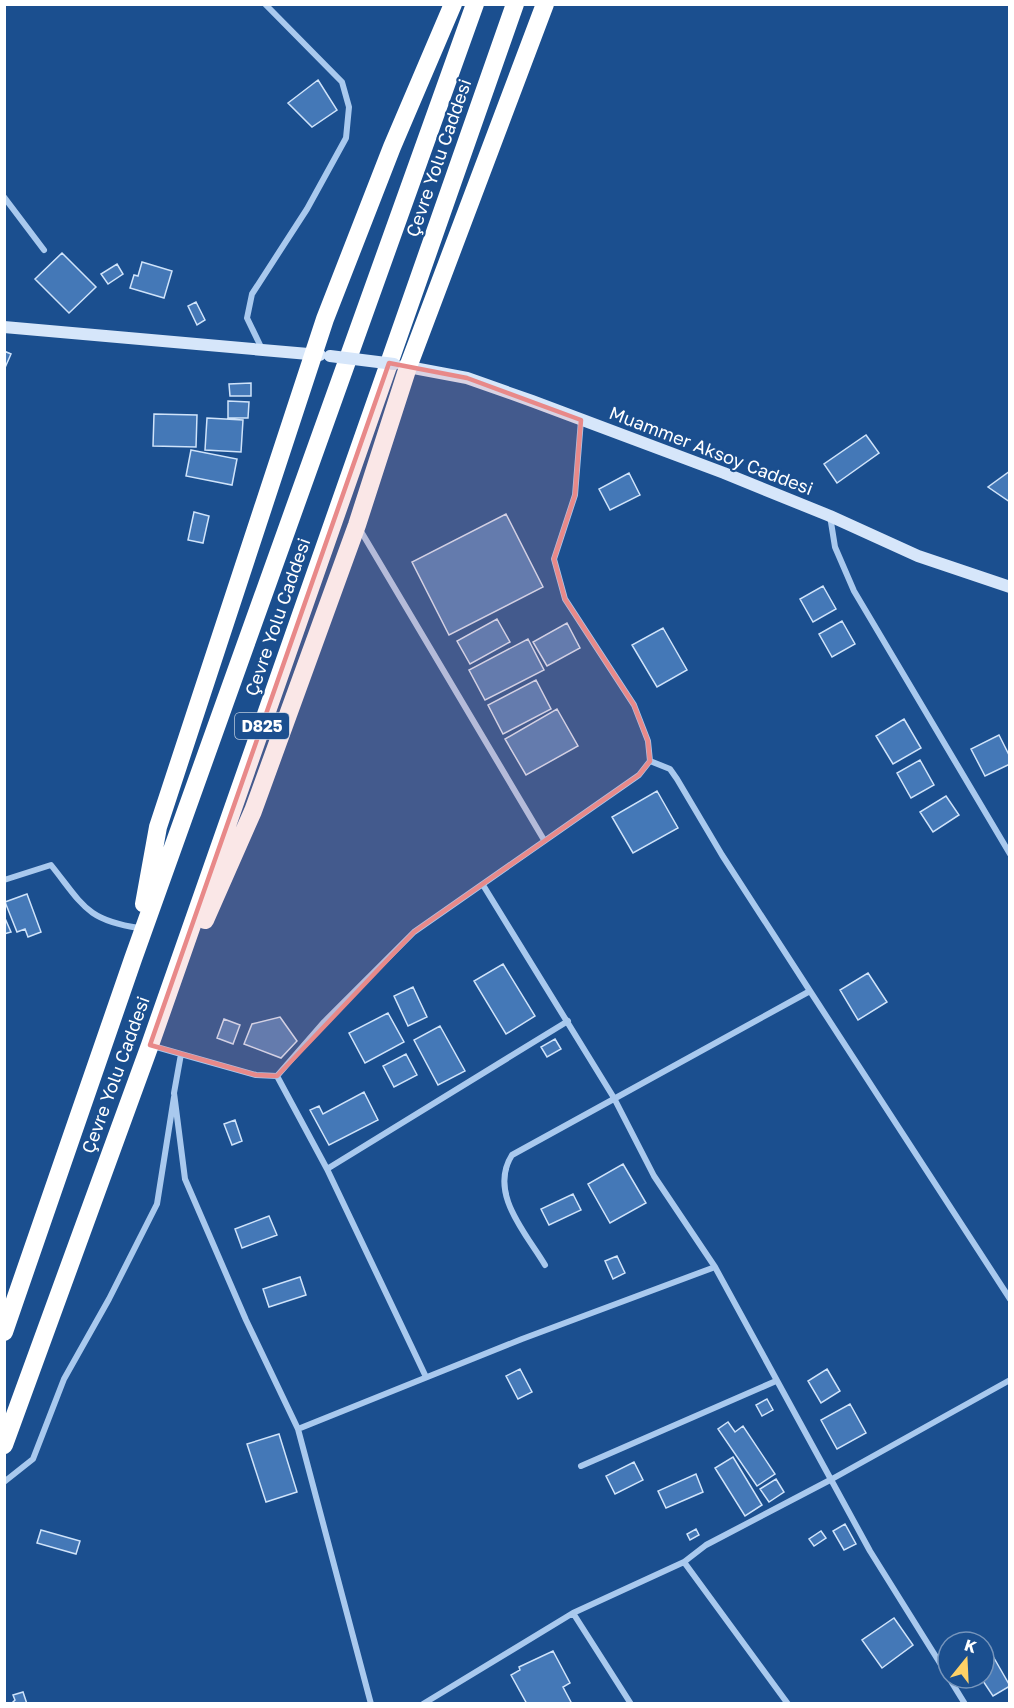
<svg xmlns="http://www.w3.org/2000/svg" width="1014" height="1708" viewBox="0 0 1014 1708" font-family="'Golos Text',sans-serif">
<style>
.building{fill:#4478b7;stroke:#cfe3fa;stroke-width:1.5}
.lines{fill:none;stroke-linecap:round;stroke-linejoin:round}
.street{stroke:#a9c9ee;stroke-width:6}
.secondary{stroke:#d6e6fa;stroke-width:12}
.highway{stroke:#fff;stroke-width:18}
.secondary-bridge{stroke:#d6e6fa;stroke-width:12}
.marked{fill:#e88989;fill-opacity:0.2;stroke:#e88989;stroke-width:4.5;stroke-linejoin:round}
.labels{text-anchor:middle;stroke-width:4.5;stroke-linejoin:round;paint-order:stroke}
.shield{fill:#1b4f8f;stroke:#bbcadd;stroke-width:1.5}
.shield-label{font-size:16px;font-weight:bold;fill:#fff}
.street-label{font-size:18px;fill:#fff;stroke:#1b4f8f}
</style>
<rect width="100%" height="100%" fill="#1b4f8f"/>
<!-- building -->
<path class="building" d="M318,80L337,110L312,127L288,103Z
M62,253L96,287L69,313L35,279Z
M142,262L172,271L164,298L130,288L134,275L138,276Z
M117,264L123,274L108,284L101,274Z
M196,302L205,320L197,325L188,306Z
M4,351L11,354L4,370Z
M251,383V396H230L229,384Z
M228,401L249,402L248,418H228Z
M154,414L197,415L196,447L153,446Z
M207,418L243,420L241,452L205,450Z
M866,435L879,453L837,483L824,464Z
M191,450L237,459L232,485L186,476Z
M1010,471V502L988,487Z
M629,473L640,495L610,510L599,489Z
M194,512L209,516L203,543L188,540Z
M506,514L543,587L449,635L412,562Z
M823,586L836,609L813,622L800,599Z
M497,619L510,642L470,664L457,641Z
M842,621L855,644L832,657L819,634Z
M567,623L580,648L547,666L533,642Z
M663,628L687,670L657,687L632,645Z
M528,639L544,670L485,700L469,670Z
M536,680L551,709L503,734L488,705Z
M557,709L578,746L526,775L505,739Z
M904,719L921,748L893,764L876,736Z
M999,735L1010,757V764L985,776L971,749Z
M920,760L934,785L911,798L897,773Z
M657,791L678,828L633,853L612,817Z
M946,796L959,815L933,832L920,812Z
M27,894L41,932L28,937L25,929L17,932L5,902Z
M4,916L11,932L4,934Z
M503,964L535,1016L506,1034L474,981Z
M868,973L887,1002L858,1020L840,990Z
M413,987L427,1017L408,1026L394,996Z
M388,1013L404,1042L365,1063L349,1033Z
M280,1017L297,1041L281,1058L244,1044L252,1024Z
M224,1019L240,1025L233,1044L217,1038Z
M440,1026L465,1071L438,1085L414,1040Z
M555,1039L561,1049L547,1057L541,1047Z
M406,1054L417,1075L394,1087L383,1066Z
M364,1092L378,1120L329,1145L310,1110L319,1106L323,1114Z
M235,1120L242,1141L232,1145L224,1124Z
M623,1164L646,1203L610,1223L588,1184Z
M573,1194L581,1210L549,1225L541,1209Z
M269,1216L277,1235L242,1248L235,1229Z
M617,1256L625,1273L613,1279L605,1261Z
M300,1277L306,1295L269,1307L263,1289Z
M520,1369L532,1392L518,1399L506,1376Z
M827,1369L840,1391L821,1403L808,1381Z
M767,1399L773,1410L762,1416L756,1405Z
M850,1404L866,1433L837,1449L821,1420Z
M728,1422L735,1432L743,1426L775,1474L757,1486L718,1429Z
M279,1434L297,1492L266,1502L247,1444Z
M733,1457L762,1505L745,1516L715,1468Z
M634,1462L643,1480L615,1494L606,1476Z
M696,1474L703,1492L666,1508L658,1491Z
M776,1479L784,1492L769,1502L760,1489Z
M845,1524L856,1544L844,1550L833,1531Z
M696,1529L699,1535L690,1540L687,1534Z
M41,1530L80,1541L76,1554L37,1543Z
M821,1531L826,1538L814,1546L809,1539Z
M894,1618L913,1645L882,1668L862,1640Z
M553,1651L570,1683L563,1687L572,1704H527L511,1675L520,1670L519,1667Z
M994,1658L1010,1686L993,1696L981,1678H984V1665Z
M23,1692L27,1704H11L15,1700L13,1695Z"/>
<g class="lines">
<!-- street -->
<path class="street" d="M4,197L44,250
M262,349L247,318L252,294L307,209L346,138L349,107L342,82L265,4
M830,516L835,547L854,591L1010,854
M359,528L544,840
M4,880L51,865C83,905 86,920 139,928
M483,885L614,1098L654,1176L715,1267L870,1551L948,1676
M810,991L1010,1299
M153,1046L181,1054L174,1093L185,1179L246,1320L298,1429L371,1704
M181,1054L256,1075L277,1076L324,1022L414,932L639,775L650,761L648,741L634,705L565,599L554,559L575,495L581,420
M277,1076L327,1169L426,1377
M327,1169L568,1021
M545,1265C526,1233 488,1193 512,1155L810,991L722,855L677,779L670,769L650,761
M298,1429L522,1339L715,1267
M581,1466L776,1381
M4,1482L33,1459L64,1379L109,1299L157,1204L174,1097
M684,1562L788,1704
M573,1613L631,1704
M949,1678L965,1704
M423,1704L573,1613L684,1562L706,1545L832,1479L1010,1380"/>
<!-- secondary -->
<path class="secondary" d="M4,327L320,355
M403,366L467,378L532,401L724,473L830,516L918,556L1010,587"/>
<!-- highway -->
<path class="highway" d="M144,904L158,827L325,319L392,147L453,4
M205,920L253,811L357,525L408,367L545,4
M4,1332L133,959L475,4
M4,1445L150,1045L515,4"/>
<!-- secondary-bridge -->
<path class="secondary-bridge" d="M330,356L394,364"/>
</g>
<!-- marked area -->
<path class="marked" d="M389,363L467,378L581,420L575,495L554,559L565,599L634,705L648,741L650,761L639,775L414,932L277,1076L256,1075L150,1045Z"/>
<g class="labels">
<!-- shield labels -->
<rect class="shield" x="235" y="713" width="54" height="26" rx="4.5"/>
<g class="shield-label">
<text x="262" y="732">D825</text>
</g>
<!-- street labels -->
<g class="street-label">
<text transform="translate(439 158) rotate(-71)" y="6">Çevre Yolu Caddesi</text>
<text transform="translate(711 451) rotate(21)" y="6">Muammer Aksoy Caddesi</text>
<text transform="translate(278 617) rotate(-71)" y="6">Çevre Yolu Caddesi</text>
<text transform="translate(116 1075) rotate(-70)" y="6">Çevre Yolu Caddesi</text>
</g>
</g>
<!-- border -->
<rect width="1014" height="1708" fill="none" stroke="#ffffff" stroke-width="12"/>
<!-- north arrow -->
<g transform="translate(966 1660) rotate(18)"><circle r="28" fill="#1b4f8f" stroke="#7695bc" stroke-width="1.5"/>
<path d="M0-4.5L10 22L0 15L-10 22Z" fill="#ffd166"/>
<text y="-9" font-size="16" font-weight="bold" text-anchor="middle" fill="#ffffff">K</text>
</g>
</svg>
